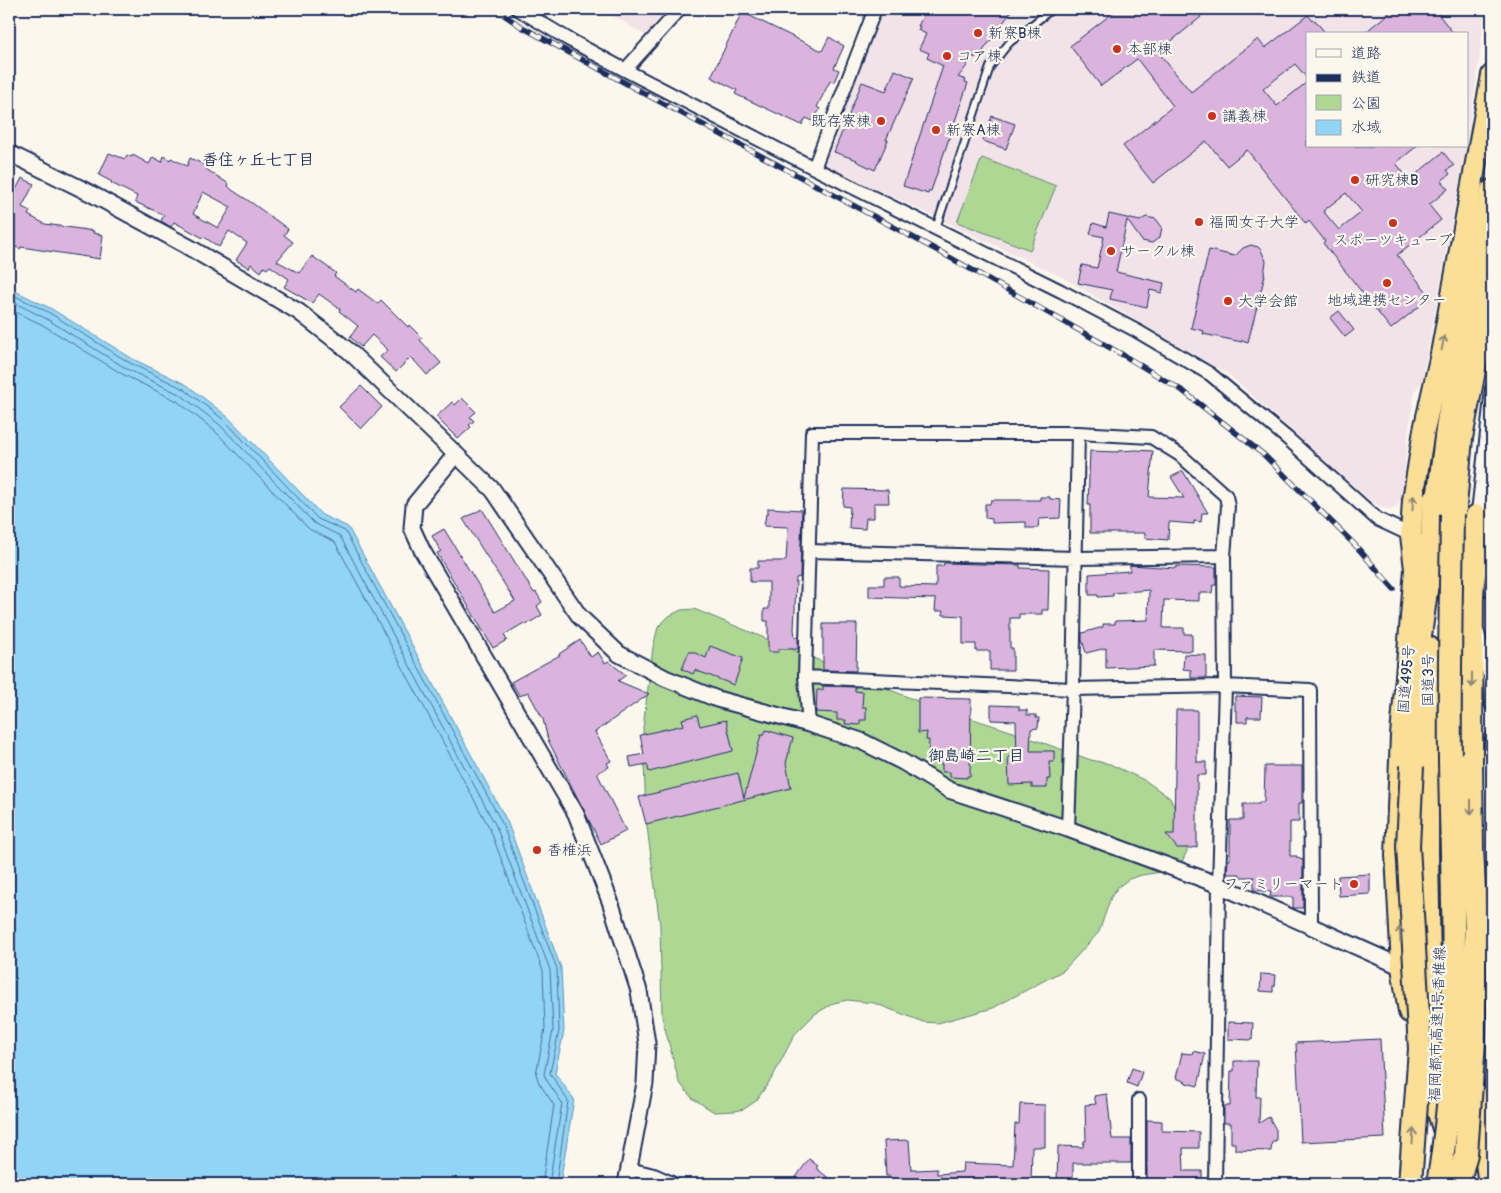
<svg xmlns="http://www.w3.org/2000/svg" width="1501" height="1193" viewBox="0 0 1501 1193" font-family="Pangolin,'Klee One',sans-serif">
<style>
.built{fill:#f1e3e8}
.green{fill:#aed794;stroke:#648379}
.water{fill:#92d4f4;stroke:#6292b8}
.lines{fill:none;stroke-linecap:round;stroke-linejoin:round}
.shore{stroke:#4b719a;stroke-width:1}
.building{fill:#dab4dd;stroke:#1b2f5e;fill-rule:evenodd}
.service-casing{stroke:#1b2f5e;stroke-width:10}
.minor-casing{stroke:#1b2f5e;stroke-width:16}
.tertiary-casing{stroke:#1b2f5e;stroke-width:19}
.trunk-casing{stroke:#1b2f5e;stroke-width:24}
.motorway-casing{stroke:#1b2f5e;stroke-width:26}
.service{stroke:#fbf7ec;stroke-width:6}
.minor{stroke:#fbf7ec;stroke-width:12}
.tertiary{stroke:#fbf7ec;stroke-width:15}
.trunk{stroke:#fbdf96;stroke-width:20}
.motorway{stroke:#fbdf96;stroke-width:22}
.rail-casing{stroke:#1b2f5e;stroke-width:5.5}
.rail{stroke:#fbf7ec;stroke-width:4;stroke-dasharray:11;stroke-linecap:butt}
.motorway-bridge-casing{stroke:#1b2f5e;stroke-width:26;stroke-linecap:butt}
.motorway-bridge{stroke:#fbdf96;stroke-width:22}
.oneway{stroke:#8b877a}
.poi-dot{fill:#c8321e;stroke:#fbf7ec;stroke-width:2}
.labels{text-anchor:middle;stroke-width:4.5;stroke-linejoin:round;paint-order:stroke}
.poi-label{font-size:15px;fill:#1b2f5e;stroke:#fbf7ec;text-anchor:start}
.street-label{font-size:15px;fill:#1b2f5e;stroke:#fbf7ec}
.neighbourhood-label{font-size:16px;font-weight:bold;fill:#1b2f5e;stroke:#fbf7ec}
</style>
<rect width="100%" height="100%" fill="#fbf7ec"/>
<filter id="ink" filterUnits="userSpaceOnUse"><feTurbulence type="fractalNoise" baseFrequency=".02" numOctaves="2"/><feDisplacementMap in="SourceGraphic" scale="10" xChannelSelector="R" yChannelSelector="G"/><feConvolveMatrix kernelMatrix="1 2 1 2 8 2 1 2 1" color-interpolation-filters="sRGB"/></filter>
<g filter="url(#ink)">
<!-- built -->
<path class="built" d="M602,9H668L645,35Z
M882,9H1052L1058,17L1065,9H1485L1478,69L1467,139V34H1307V146H1466L1422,381L1415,391L1408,433L1401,500L1397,506L1391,509L1383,508L1371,501L1228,374L1060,276L819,162Z"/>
<!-- green -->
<path class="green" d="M982,158L1056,186L1030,250L957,222Z
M694,609L915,700L1007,730L1091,760L1110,764L1146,781L1170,798L1185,830L1187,851L1180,866L1174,870L1142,875L1129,879L1118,887L1111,897L1099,932L1064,970L993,1008L938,1023L923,1022L874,1003L847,1000L834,1003L815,1014L795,1034L772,1078L756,1101L744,1109L735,1111L714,1112L692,1098L679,1082L662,1017L660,925L646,819L643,728L653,647L658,627L669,616L681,610Z"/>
<!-- water -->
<path class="water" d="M9,288L50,308L133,359L187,385L228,417L322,515L348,527L507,821L561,968L564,1031L555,1073L574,1099L560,1184H9Z"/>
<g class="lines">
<!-- shore -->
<path class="shore" d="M9,293L48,312L130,363L184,389L224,420L318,519L345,531L502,823L557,969L559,1031L550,1073L568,1101L556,1184
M9,300L45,318L127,369L181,395L220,425L314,523L340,536L496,826L550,970L553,1030L544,1074L546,1079L562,1103L549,1184
M9,309L41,324L124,375L177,401L215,431L309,529L335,542L490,829L543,971L545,1029L536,1074L539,1083L554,1105L542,1184"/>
</g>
<!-- building -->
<path class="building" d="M927,9H1013L980,55L978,54L975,58L970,54L967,66L958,77L966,80L965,82L968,83L931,191H929L928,194L903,186L943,66L927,58L929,53L919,49L926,34L918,30L920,26H918Z
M1118,9H1195L1201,17L1158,52L1191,92L1258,39L1265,48L1308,15L1313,21L1315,20L1326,34H1307V78L1295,64L1263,89L1277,106L1307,82V146H1417L1396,163L1409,180L1443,152L1454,166L1447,170L1450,174L1441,181L1448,189L1429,205L1441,220L1397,255L1431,297L1391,329L1323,243L1325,241L1309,221L1306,224L1247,150L1227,166L1206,141L1153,183L1123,146L1173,106L1137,59L1101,86L1070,46ZM1346,193L1362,212L1339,230L1323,211Z
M1394,9H1434L1454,34H1363Z
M742,12L822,51L829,37L844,46L834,68L839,70L834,82L830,81L817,107L820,109L813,121L806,118L802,125L735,94L737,90L711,77Z
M895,70L914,78L886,140H888L875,170L856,161L857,160L834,152L862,82L886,91Z
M992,116L1015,124L1006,149L983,141Z
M109,153L125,159L127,155L132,157L133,155L149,164L153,157L162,162L164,156L170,160L171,158L187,166L190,158L207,166L206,169L229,184L228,186L232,190L252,203L288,229L284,235L293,242L277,261L299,273L312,256L336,273L334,276L356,292L358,289L378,304L381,300L408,327L409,325L422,338L420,340L441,363L427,375L411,357L396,372L380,357L388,350L372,335L361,347L350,337L358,326L339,311L340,309L319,294L312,303L284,287L289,279L270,266L267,269L264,267L261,272L251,264L249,268L236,260L247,243L229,231L219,247L204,237L203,238L174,222L171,227L161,221L164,215L135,202L137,196L111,183L112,182L99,175ZM203,192L231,207L218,228L193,214Z
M22,178L34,184L22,207L30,211L28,215L45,224L94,231L93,233L103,235L100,259L21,247L20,249L9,244V203Z
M1109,214L1140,221L1146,217L1156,219L1162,227L1160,237L1152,243L1142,241L1127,220L1116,272L1164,283L1162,293L1150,290L1147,307L1110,299L1112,290L1078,283L1082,265L1097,268L1104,237L1090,234L1093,223L1106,227Z
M1251,245L1258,247L1261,250L1266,261L1264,275H1265L1248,342L1242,340V342L1203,334L1204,331L1191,328L1209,250L1235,256L1243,248Z
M1339,311L1354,330L1345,337L1330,318Z
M361,386L382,407L361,429L339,407Z
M462,398L476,412L470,417L474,421L469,425L471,427L458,439L436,417L452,402L455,405Z
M1136,450L1153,451L1149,497L1184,498L1171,477L1183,471L1208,513H1202L1201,522L1194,521V524L1169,522L1168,540L1145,538V533H1090V505H1088L1090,451L1118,452V451Z
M844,489L888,490L889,503H874V518H866L865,529L849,528L850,507L843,506Z
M1040,497H1050V499L1061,500L1060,518L1039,519L1038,528H1026V522L992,523V519L985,518V504H990L991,500H1040Z
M768,508L802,510L800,577L796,578L795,610L794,629L795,637H798V649H779L778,652H768V621H764V609H769V582H750V568H758V561H786L788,527L764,526L766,514H768Z
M482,509L534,593L536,592L542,602L537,606L542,615L526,625L524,623L504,635L507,640L493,648L437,553L441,551L432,536L444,529L495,612L515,601L463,519Z
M944,563L1020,565V568L1049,569L1048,610H1042V614H1019V618H1010V648H1013V670H990V651H976V644H963V616L943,615V611H935L936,599L869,597V585H884V577H899V586L936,587V566H943Z
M1130,565L1176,568V566L1216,567V585H1213L1212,593H1199V601L1164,600L1163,628H1184V634H1192V651L1154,650V666L1106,668V648L1086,653L1082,640V633L1103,627V624H1115V621L1148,620L1149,590L1113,593V596L1098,597V595H1089V574L1130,571Z
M823,624H857L856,671L823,670Z
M580,640L591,657L598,652L605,663L608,661L626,675L618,681L649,694L595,732L611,761L607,763L609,767L597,773L626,831L601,844L548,740L543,719L528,692L520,696L511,682L560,655L559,654Z
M710,646L743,658L734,685L695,670L693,674L682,669L689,652H693L706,658Z
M1184,654L1206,655V678H1191V670L1183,669Z
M823,686L855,687V691L863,692L862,707H866V720H860V725L845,724L846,720H837V713L816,712L817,690H823Z
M1235,696L1262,697L1261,717H1247V722H1237V711H1235Z
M918,698L971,699L970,776H967V778L950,777V772H942V764L928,763L929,740H926L927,732L918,733Z
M991,705L1019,706V710H1027V715H1036V718H1039L1038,728L1031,729L1030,751H1054V762H1049L1050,779H1047V788H1032V784L1009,785L1008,757H1017L1016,721L991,720Z
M1176,710H1197V762H1206V775H1197V847L1191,848H1177L1166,834H1174Z
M697,715L700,726L726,720L733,751L649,772L647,764L631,767L629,757L644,754L640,735L684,725L682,719Z
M766,730L793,738L786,763L791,788L646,824L639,797L738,773L744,798L761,735H764Z
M1265,766H1302V803H1299V822H1290V856H1297V858L1303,860V908H1293V897H1270L1271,892L1254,890V877H1240V874H1227L1228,860H1230V820H1243V804H1259V802H1264Z
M1370,874V894L1339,896L1338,876Z
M1261,974L1276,975L1275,986H1273V992L1260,991Z
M1228,1022L1253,1023L1252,1040L1228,1039Z
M1380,1039L1385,1138L1301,1142L1296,1043Z
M1193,1051L1205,1054L1198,1086L1186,1083V1082L1176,1078L1182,1053L1192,1054Z
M1234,1061H1257L1256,1097H1260L1259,1123L1269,1117L1276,1130V1141H1272L1271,1151L1235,1150V1143H1231V1123H1224V1106H1230L1231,1071H1234Z
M1132,1068L1142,1072L1137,1087L1127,1083Z
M1107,1094L1112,1139H1131V1163H1073V1184H1057L1058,1146L1083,1147L1084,1141H1086L1085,1105L1096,1104L1094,1096Z
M1020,1104L1045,1105V1147H1032L1031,1184H890V1176H886L884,1141L909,1140L911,1169H916V1170L937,1169V1174L962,1172L963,1163L1013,1165L1015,1124H1019Z
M1147,1120L1162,1121V1131L1199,1132V1148H1183L1184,1171H1202V1184H1147Z
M809,1159L818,1166L816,1168L836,1184H791Z"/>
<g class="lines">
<!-- service casing -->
<g class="service-casing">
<path id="service" d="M936,228L990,67L1009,43L1052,9"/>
</g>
<!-- minor casing -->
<g class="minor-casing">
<path id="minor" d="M518,9L568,39L625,70L814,168L1061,291L1137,331L1210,374L1287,438L1377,519L1411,535
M625,70L680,9
M814,168L875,9
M1492,493L1486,531L1492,593
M1477,521L1492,389
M809,551L1076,558L1224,556
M1478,633L1490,677L1492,705
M805,677L1073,689L1225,686L1310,690L1311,926
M809,724L805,677L812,433H1078L1151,437L1180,455L1226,496L1228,506L1224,556L1225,686L1219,885L1215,1184
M1492,738L1488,778L1490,1059L1492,1088
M1068,829L1073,689L1078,433
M629,1169L654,1175L674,1184
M1139,1184V1100"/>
</g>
<!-- tertiary casing -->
<g class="tertiary-casing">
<path id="tertiary" d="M9,153L88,192L187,246L299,312L349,351L493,490L580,617L619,654L665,678L717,699L809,724L861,741L903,762L949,790L1068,829L1219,885L1402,967
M456,454L414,505L412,528L422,550L576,814L610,901L639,991L647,1043L645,1083L626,1184"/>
</g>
<!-- trunk casing -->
<g class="trunk-casing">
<path id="trunk" d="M1456,532V506L1462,438L1492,282
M1429,583L1433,500
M1429,647L1428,853L1430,967L1446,1060
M1409,1012L1402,967L1396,855L1401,736L1415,569L1411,535L1413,500L1424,430L1441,354L1492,75
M1421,1057L1444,1132
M1476,1092L1489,1184"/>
</g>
<!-- motorway casing -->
<g class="motorway-casing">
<path id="motorway" d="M1436,516L1448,422L1463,335L1492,191
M1471,759L1472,596L1477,516
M1412,766L1419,643L1429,568"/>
</g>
<!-- service -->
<use href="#service" class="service"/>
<!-- minor -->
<use href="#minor" class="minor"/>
<!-- tertiary -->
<use href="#tertiary" class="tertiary"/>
<!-- trunk -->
<use href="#trunk" class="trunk"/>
<!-- motorway -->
<use href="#motorway" class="motorway"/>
<!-- rail casing -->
<g class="rail-casing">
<path id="rail" d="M495,9L522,27L640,91L942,253L1123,355L1183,391L1264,455L1355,545L1394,589"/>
</g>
<!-- rail -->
<use href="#rail" class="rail"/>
<!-- motorway-bridge casing -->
<g class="motorway-bridge-casing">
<path id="motorway-bridge" d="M1410,1184L1420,1049L1408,846L1412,766
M1438,1184C1462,1044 1452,902 1450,761C1449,679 1451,597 1452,514
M1458,1184L1466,1154L1474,1042L1476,925L1472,849L1471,759"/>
</g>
<!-- motorway-bridge -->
<use href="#motorway-bridge" class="motorway-bridge"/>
</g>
<!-- one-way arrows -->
<defs><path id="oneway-shaft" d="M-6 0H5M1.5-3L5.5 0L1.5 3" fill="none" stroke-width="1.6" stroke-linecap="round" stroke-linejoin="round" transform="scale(1.25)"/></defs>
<g class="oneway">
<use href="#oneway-shaft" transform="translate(1443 343) rotate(-79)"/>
<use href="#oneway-shaft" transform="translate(1413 503) rotate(-85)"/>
<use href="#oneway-shaft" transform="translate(1472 680) rotate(90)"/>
<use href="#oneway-shaft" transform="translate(1471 807) rotate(90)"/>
<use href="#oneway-shaft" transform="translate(1400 934) rotate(-93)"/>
<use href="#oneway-shaft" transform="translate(1413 1136) rotate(-86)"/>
</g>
</g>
<!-- markers -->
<g class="poi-dot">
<circle cx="978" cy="33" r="5"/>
<circle cx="1117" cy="49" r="5"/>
<circle cx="947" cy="56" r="5"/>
<circle cx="1212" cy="116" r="5"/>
<circle cx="881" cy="121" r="5"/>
<circle cx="936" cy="130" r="5"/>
<circle cx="1355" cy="180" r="5"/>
<circle cx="1199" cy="222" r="5"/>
<circle cx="1393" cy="223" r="5"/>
<circle cx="1111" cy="251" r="5"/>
<circle cx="1387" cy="283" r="5"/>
<circle cx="1228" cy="301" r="5"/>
<circle cx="537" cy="850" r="5"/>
<circle cx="1354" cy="884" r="5"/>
</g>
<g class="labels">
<!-- poi labels -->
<g class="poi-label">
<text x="988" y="38">新寮B棟</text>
<text x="1127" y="54">本部棟</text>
<text x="957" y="61">コア棟</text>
<text x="1222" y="121">講義棟</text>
<text x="871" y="126" text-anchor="end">既存寮棟</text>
<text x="946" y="135">新寮A棟</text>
<text x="1365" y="185">研究棟B</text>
<text x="1209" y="227">福岡女子大学</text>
<text x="1393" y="245" text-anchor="middle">スポーツキューブ</text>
<text x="1121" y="256">サークル棟</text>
<text x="1387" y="305" text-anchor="middle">地域連携センター</text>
<text x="1238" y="306">大学会館</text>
<text x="547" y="855">香椎浜</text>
<text x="1344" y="889" text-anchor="end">ファミリーマート</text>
</g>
<!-- street labels -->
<g class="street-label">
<text transform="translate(1406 679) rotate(-85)" y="5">国道495号</text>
<text transform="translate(1428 680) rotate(-90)" y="5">国道3号</text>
<text transform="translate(1437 1024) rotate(-88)" y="5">福岡都市高速1号香椎線</text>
</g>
<!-- neighbourhood labels -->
<g class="neighbourhood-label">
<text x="258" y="165">香住ヶ丘七丁目</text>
<text x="976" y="761">御島崎二丁目</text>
</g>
</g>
<!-- margin -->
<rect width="1501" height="1193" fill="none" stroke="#fbf7ec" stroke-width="30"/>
<rect x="15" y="15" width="1471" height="1163" fill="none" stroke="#1b2f5e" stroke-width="2" filter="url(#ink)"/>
<!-- legend -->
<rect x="1306" y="32" width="162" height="115" fill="#fbf7ec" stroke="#a1a7b3"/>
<rect x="1316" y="49" width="25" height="8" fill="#fbf7ec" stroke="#a1a7b3"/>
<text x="1351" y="58" font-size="15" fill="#1b2f5e">道路</text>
<rect x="1316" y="74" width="25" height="8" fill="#1b2f5e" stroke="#a1a7b3"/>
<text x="1351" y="82" font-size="15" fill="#1b2f5e">鉄道</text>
<rect x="1316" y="95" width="25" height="15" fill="#aed794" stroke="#a1a7b3"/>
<text x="1351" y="108" font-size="15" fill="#1b2f5e">公園</text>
<rect x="1316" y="120" width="25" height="15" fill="#92d4f4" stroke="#a1a7b3"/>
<text x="1351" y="132" font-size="15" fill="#1b2f5e">水域</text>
</svg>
